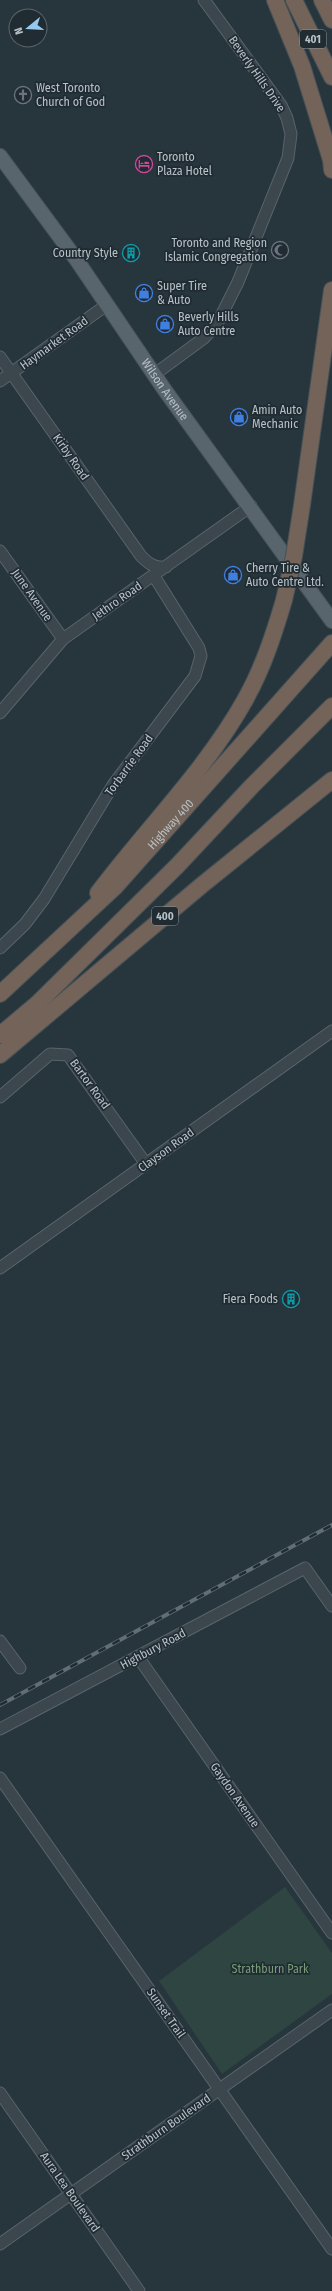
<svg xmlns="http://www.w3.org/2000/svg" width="332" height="2291" viewBox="0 0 332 2291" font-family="'Fira Sans Condensed',sans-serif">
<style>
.green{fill:#2f4541}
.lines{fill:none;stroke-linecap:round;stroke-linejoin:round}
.minor-casing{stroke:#59646b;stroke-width:13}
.major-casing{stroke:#475259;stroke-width:16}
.highway-casing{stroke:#465158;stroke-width:18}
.minor{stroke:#3b464d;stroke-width:11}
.major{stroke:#59656d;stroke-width:14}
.highway{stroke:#736358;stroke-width:16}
.rail-casing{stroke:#616e77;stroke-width:4}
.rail{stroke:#202b32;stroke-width:2.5;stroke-dasharray:8;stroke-linecap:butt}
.highway-bridge-casing{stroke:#465158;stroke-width:18;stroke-linecap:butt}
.highway-bridge{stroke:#736358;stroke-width:16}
.labels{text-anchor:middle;stroke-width:3.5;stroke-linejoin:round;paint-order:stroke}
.shield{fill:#202b32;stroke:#8a949b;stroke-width:1}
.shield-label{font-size:11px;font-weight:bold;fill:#b7c1c8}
.street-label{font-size:12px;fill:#b7c1c8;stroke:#202b32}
.poi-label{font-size:12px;fill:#b7c1c8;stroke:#202b32;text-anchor:start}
.park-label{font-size:12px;fill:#779c79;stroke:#202b32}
</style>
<rect width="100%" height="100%" fill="#27353d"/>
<!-- green -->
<path class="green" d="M285,1887L332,1953V1994L222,2074L159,1981Z"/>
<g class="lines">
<!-- minor casing -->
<g class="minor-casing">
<path id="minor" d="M0,357L141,556C149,564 154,568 166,567
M155,374L204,338L218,322L238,282L288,158L291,134L287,118L281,105L204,0
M0,381L108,304
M0,551L63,639
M0,713L63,639L251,506
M0,948L25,924L44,899L113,785L195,676L201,656L199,648L154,576
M0,1097L50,1054L68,1055L146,1164
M0,1268L332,1031
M0,1641L20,1668
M138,1657L332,1933
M0,1729L305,1568L332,1606
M0,1778L332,2249
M0,2093L139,2291
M0,2244L332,2010"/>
</g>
<!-- major casing -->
<g class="major-casing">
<g id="major">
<path id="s1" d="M0,156L76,259L164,389L332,621"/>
</g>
</g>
<!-- highway casing -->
<g class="highway-casing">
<g id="highway">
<path d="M275,0L302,66L331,160L332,170"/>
<path d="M294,0L332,77"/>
<path d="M322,0L332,20"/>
<path d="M302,505L332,290"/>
<path d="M98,893C146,829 206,770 245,700C263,668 274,634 284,600"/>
<path id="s2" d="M0,994L115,887L332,643"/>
<path d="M0,1035L37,1004L177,866L252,786L332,706"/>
<path d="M0,1055L202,885L332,780"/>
</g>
</g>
<!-- minor -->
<use href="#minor" class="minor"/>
<!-- major -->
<use href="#major" class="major"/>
<!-- highway -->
<use href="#highway" class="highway"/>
<!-- rail casing -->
<g class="rail-casing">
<path id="rail" d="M0,1705L332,1525"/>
</g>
<!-- rail -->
<use href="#rail" class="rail"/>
<!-- highway-bridge casing -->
<g class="highway-bridge-casing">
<path id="highway-bridge" d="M284,600L294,556L302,505"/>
</g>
<!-- highway-bridge -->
<use href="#highway-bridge" class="highway-bridge"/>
</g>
<!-- icons -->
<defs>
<g id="church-ring" transform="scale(0.9)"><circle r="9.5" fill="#202b32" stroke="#6b7280" stroke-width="1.5"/><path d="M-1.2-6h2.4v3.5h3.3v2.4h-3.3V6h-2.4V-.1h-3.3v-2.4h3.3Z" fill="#6b7280"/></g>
<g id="hotel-ring" transform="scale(0.9)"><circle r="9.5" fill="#202b32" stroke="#d1479c" stroke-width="1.5"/><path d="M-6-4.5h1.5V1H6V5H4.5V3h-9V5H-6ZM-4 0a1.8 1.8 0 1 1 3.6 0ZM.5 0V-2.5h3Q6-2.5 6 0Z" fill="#d1479c"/></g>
<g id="mosque-ring" transform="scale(0.9)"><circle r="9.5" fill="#202b32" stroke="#6b7280" stroke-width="1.5"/><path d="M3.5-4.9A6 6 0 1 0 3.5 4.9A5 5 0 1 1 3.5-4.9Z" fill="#6b7280"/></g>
<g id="building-ring" transform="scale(0.9)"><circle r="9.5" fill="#202b32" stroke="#0f9aa8" stroke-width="1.5"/><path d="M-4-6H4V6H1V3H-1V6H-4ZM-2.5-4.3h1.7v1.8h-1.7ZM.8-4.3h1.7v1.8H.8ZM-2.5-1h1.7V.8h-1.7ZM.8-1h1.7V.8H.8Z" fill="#0f9aa8"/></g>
<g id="shop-ring" transform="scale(0.9)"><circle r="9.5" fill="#202b32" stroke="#3f7fe0" stroke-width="1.5"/><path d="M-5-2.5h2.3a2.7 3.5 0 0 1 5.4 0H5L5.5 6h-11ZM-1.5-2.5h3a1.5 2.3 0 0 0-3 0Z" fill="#3f7fe0"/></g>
</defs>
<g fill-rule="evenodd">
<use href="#church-ring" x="23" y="95"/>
<use href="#hotel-ring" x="144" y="164"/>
<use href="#mosque-ring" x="280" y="250"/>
<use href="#building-ring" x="131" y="253"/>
<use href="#shop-ring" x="144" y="293"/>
<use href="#shop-ring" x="165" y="324"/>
<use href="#shop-ring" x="239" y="417"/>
<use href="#shop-ring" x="233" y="575"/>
<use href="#building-ring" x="291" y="1299"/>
</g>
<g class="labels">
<!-- shield labels -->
<g class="shield">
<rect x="300" y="30" width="26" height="18" rx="3"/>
<rect x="152" y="907" width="26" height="18" rx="3"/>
</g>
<g class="shield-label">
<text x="313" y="43">401</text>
<text x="165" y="920">400</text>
</g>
<!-- street labels -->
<g class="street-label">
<text transform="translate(257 74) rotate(55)" y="4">Beverly Hills Drive</text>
<text transform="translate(54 343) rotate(-36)" y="4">Haymarket Road</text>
<text dy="4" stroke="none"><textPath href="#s1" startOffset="286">Wilson Avenue</textPath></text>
<text transform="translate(71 457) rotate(55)" y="4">Kirby Road</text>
<text transform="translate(32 595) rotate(55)" y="4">June Avenue</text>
<text transform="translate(117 601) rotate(-35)" y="4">Jethro Road</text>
<text transform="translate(129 765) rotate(-54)" y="4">Torbarrie Road</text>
<text dy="4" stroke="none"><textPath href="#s2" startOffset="241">Highway 400</textPath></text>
<text transform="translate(90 1084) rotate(54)" y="4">Bartor Road</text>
<text transform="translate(166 1150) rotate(-36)" y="4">Clayson Road</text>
<text transform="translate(153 1649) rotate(-28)" y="4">Highbury Road</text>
<text transform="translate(235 1795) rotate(55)" y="4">Gaydon Avenue</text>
<text transform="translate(166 2013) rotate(55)" y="4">Sunset Trail</text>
<text transform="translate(166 2127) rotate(-35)" y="4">Strathburn Boulevard</text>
<text transform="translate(70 2192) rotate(55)" y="4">Aura Lea Boulevard</text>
</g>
<!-- poi labels -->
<g class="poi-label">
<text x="36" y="92">West Toronto<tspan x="36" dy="14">Church of God</tspan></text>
<text x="157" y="161">Toronto<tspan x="157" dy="14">Plaza Hotel</tspan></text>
<text x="267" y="247" text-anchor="end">Toronto and Region<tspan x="267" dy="14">Islamic Congregation</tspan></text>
<text x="118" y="257" text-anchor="end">Country Style</text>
<text x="157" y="290">Super Tire<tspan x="157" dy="14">&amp; Auto</tspan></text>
<text x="178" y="321">Beverly Hills<tspan x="178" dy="14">Auto Centre</tspan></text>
<text x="252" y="414">Amin Auto<tspan x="252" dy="14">Mechanic</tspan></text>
<text x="246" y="572">Cherry Tire &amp;<tspan x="246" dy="14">Auto Centre Ltd.</tspan></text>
<text x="278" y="1303" text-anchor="end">Fiera Foods</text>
</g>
<!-- park labels -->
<g class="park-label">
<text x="270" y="1973">Strathburn Park</text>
</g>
</g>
<!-- north arrow -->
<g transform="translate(28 28) rotate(252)"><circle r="19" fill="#202b32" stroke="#5c676e"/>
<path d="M0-3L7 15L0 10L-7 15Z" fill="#95c9ef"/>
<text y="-6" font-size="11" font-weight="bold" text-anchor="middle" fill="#b7c1c8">N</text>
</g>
</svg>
